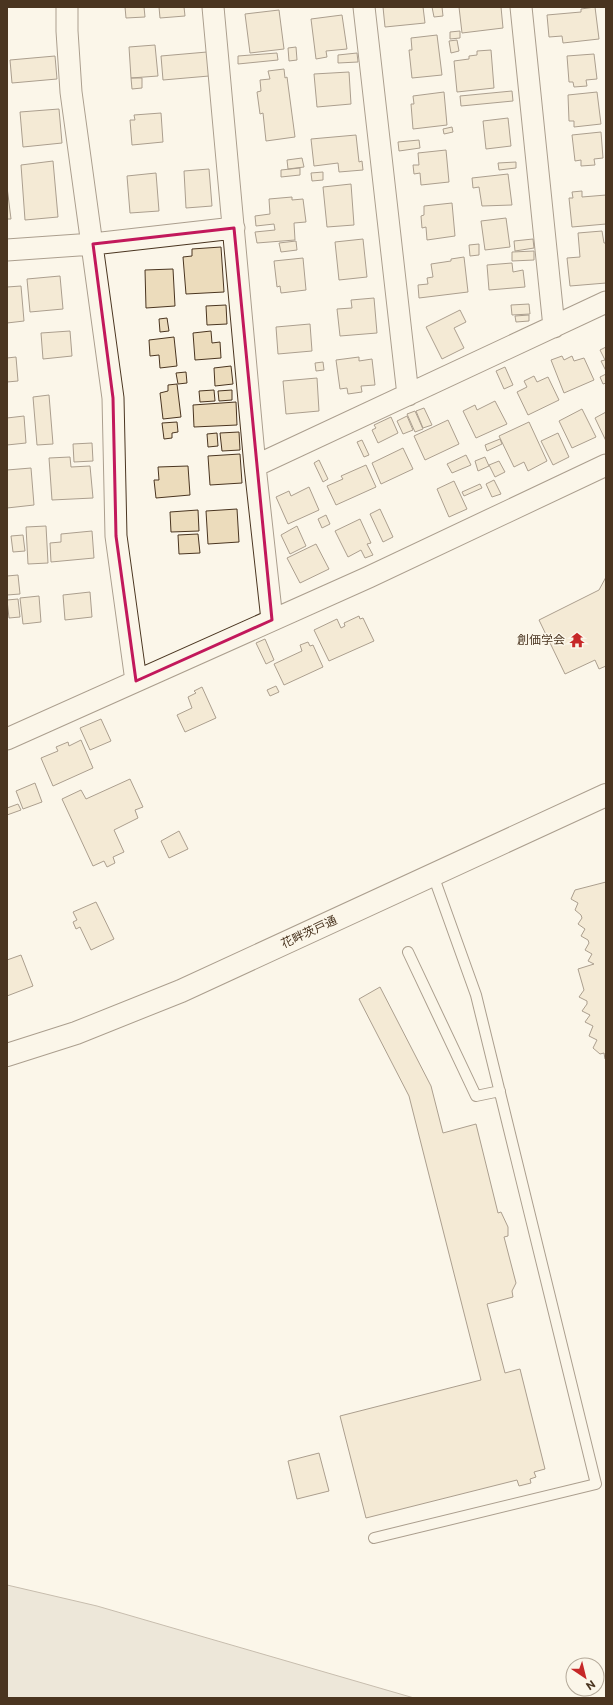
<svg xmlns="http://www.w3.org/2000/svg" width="613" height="1705" viewBox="0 0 613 1705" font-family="Commissioner,'Noto Sans JP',sans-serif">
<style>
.water{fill:#dcd4c6;stroke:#887966}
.building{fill:#ecdcbc;stroke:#4a3520}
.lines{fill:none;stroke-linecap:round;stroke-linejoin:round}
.service-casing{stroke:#4a3520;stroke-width:12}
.minor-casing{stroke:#4a3520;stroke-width:23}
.secondary-casing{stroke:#4a3520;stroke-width:24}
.service{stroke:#fbf6e9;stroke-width:10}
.minor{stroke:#fbf6e9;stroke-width:21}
.secondary{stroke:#fbf6e9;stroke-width:22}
.marked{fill:none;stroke:#c2185b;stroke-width:3;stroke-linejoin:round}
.labels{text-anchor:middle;stroke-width:3;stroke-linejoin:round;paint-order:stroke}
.poi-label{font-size:12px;fill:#4a3520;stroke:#fbf6e9;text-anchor:end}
.street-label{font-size:12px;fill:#4a3520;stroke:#fbf6e9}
</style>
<rect width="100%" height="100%" fill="#fbf6e9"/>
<!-- water -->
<path class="water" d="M7,1585L97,1606L414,1698H7Z"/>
<!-- building -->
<path class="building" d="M125,7H146H144L145,17L126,18Z
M159,7H184L185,16L160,18Z
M383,7H423L425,23L385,27Z
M432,7H442L443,16L434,17Z
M459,7H501L503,28L462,33Z
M595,7L599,39L563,43L562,36L549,37L547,15L581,12V9Z
M279,10L284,49L250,53L245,14Z
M342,15L347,49L326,51L327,57L316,59L311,19Z
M460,31V38L450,39V32Z
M437,35L442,75L412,78L409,50H412L411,38Z
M457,40L459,51L451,53L449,41Z
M155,45L158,76L131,78L129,47Z
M296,47L297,60L289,61L288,48Z
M491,50L494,88L457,92L454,61L469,59V56L477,55V51Z
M207,52L209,76L163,80L161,56Z
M277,53L278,60L238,64V56Z
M357,53L358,62L338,63V55Z
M594,54L597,79L586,80L587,86L574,87L573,82H569L567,56Z
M55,56L57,79L12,83L10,60Z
M284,69L285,78L287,77L295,137L266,141L263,113L260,114L257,92L261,91L260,80L270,79L268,71Z
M349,72L351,104L317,107L314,74Z
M131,78H142V88L132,89Z
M512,91L513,101L461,106L460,96Z
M444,92L447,125L413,129L411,104H414L413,96Z
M597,92L601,124L574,127V121H569L568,95Z
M59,109L62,143L23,147L20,112Z
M161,113L163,142L132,145L130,120H135L134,115Z
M508,118L511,146L486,149L483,121Z
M452,127L453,132L444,134L443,129Z
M601,132L603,158L594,159L595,165L581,166V160L575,161L572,135Z
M356,135L359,162L362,161L363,170L339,172L338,163L314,166L311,139Z
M419,140L420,148L399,151L398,142Z
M446,150L449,182L421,185L420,173L414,174L413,165H419L418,153Z
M302,158L304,167L288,169L287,160Z
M53,161L58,217L25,220L21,165Z
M516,162V168L499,170L498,163Z
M300,168V175L281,177V170Z
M209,169L212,206L186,208L184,171Z
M323,172V180L312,181L311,173Z
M156,173L159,211L130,213L127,176Z
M508,174L512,205L482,206L479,187L473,188L472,178Z
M351,184L354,225L327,227L323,187Z
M7,187L11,219H7Z
M582,191V197L606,195V224L572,227L569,198H573L572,192Z
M292,197V200L303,199L306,222L294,223L295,240L257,243L255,232L275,230L274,224L256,226L255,216L270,214L269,199Z
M452,203L455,236L427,240L426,227L422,228L421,216L424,215V206Z
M506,218L510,247L485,250L481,221Z
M602,231L604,243H606V283L570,286L567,258L580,257L578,233Z
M363,239L367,277L339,280L335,242Z
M533,239L534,248L515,251L514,241Z
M296,241L297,250L281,252L279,243Z
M479,244V255L470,256L469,245Z
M221,247L224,292L186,294L183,257L192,256V249Z
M534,251V260L512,261V252Z
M464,257L468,292L419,298L418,285L428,284L427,278L433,277L431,264L451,261V259Z
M303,258L306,290L281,293L280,286L277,287L274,261Z
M512,263L513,272L523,270L525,287L489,290L487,265Z
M173,269L175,306L146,308L145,270Z
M60,276L63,309L30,312L27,279Z
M21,286L24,321L7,323V287Z
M374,298L377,333L340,336L337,309L352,308L351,300Z
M529,304L530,314L512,315L511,305Z
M226,305L227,324L207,325L206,306Z
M460,310L466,322L454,328L464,348L442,359L426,327Z
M529,315V321L516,322L515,316Z
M167,318L169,331L160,332L159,319Z
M310,324L312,351L278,354L276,327Z
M70,331L72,356L43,359L41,333Z
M211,331L212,343L220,342L221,358L195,360L193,333Z
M174,337L177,366L160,368L159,355L150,356L149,340Z
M606,347V371L601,361L605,360L600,350Z
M562,356L564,360L572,356L574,361L584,358L594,380L564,393L551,360Z
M16,357L18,381L7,382V358Z
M359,357V361L372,359L375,385L361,386L362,392L348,394L347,388L340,389L336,360Z
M323,362L324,370L316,371L315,363Z
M231,366L233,384L215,386L214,368Z
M505,367L513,385L504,389L496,371Z
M186,372L187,383L178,384L176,373Z
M606,374V383L603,384L600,377Z
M534,376L537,382L548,377L559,400L528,415L517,392L527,387L524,381Z
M317,378L319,411L286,414L283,381Z
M177,384L181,417L163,419L160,393L168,391V385Z
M214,390L215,401L200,402L199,391Z
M232,390V400L219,401L218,391Z
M49,395L53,444L37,445L33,397Z
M495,401L507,424L476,438L463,411L475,405L477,410Z
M236,402L237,425L194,427L193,405Z
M424,408L432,425L423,428L416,411Z
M582,409L596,437L572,448L559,421Z
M415,411L423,429L415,432L407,414Z
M606,412V441L595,418Z
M24,416L26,443L7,445V418Z
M407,416L413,430L403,434L397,421Z
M391,417L398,433L378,443L372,430L376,428L374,425Z
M448,420L459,444L425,460L414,436Z
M177,422L178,432L172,433V438L164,439L162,423Z
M529,422L547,461L528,471L524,462L514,467L499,436Z
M239,432L240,450L222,451L220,433Z
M217,433L218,446L208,447L207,434Z
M558,433L569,457L553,465L541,441Z
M500,439L502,444L487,451L485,445Z
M362,440L369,455L364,457L357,442Z
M92,443L93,461L74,462L73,444Z
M403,448L413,469L381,484L372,463Z
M240,454L242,483L210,485L208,456Z
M466,455L471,465L452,473L447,464Z
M70,457L71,467L90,466L93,498L52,500L49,458Z
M485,457L489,466L478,471L475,461Z
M319,460L328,479L323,482L314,463Z
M499,461L505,472L495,477L489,465Z
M366,465L376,487L336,505L327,486L343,479L341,476Z
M188,466L190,495L156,498L154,480H159L158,467Z
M31,468L34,505L7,508V470Z
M494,480L501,494L492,497L486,484Z
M454,481L467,509L449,517L437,489Z
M480,484L482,488L464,496L462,492Z
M309,487L319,510L288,524L276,497L289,491L291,496Z
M237,509L239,542L208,544L206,511Z
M380,509L393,537L383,542L370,514Z
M198,510L199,531L171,532L170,512Z
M326,515L330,524L322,528L318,519Z
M360,519L371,543L367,544L373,555L365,558L361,550L348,557L335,531Z
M46,526L48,563L28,564L26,527Z
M297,526L306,546L290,554L281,535Z
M92,531L94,558L51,562L50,543L61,542V534Z
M198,534L200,553L179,554L178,535Z
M23,535L25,551L13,552L11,536Z
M316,544L329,569L300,583L287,558Z
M18,575L20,594L7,595V576Z
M606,577V666L599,669L595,660L565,674L539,620L599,590Z
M90,592L92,617L65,620L63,595Z
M39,596L41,622L23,624L20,598Z
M18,599L20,617L9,618L7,600Z
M359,616L360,619L363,618L374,641L329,661L314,630L337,619L341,628L345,626L344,623Z
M265,639L274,660L266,664L256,643Z
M308,642L310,646L313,645L323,667L284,685L274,664L302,651L300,645Z
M276,686L279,692L270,696L267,690Z
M202,687L216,718L185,732L177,715L192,708L188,697L196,693L194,691Z
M101,719L111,741L90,750L80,728Z
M81,740L93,768L53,786L41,758L58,751L56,747L68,742L69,746Z
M130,779L143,807L135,810L138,818L114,830L124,852L113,857L115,863L107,867L104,861L93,866L62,799L81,790L86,799Z
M35,783L42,802L23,809L16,791Z
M18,804L21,810L7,815V808Z
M179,831L188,849L169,858L161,841Z
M606,882V1058L605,1059L604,1053L600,1054L593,1048L597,1040L589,1036L593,1026L585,1022L590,1015L582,1011L587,1004V1001L579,997L584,990L578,969L594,964L588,961L592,954L585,950L589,943L588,940L581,936L585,929L578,924L582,918L581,915L575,910L578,903L571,899L575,890Z
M96,902L114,939L91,950L80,927L76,929L73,922L77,920L73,912Z
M21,955L33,986L7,996V960Z
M380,987L431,1086L443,1133L476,1124L498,1213L501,1212L508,1227V1236L504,1237L516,1283L512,1291L513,1297L487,1304L505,1373L520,1369L545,1469L534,1472L536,1477L530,1479L531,1483L519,1486L517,1480L366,1518L340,1416L481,1380L409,1096L359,999Z
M319,1453L329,1491L297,1499L288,1461Z"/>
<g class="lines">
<!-- service casing -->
<g class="service-casing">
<path id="service" d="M408,952L476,1096L500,1091
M374,1538L596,1484L476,995L433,875"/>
</g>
<!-- minor casing -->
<g class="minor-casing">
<path id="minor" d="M67,7V31L71,92L113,398L116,536L136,681
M213,7L255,466L272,620
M364,7L408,395
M521,7L554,327
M7,250L93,244L234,228
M255,466L606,302
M7,739L369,577L606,465"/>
</g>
<!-- secondary casing -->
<g class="secondary-casing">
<path id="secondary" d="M7,1055L76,1033L181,991L606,795"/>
</g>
<!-- service -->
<use href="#service" class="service"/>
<!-- minor -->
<use href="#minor" class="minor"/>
<!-- secondary -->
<use href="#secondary" class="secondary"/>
</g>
<!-- marked area -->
<path d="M0 0H613V1705H0ZM234,228L272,620L136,681L116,536L113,398L93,244Z" fill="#fbf6e9" fill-opacity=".55" fill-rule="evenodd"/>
<path class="marked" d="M234,228L272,620L136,681L116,536L113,398L93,244Z"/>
<!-- icons -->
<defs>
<g id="temple-bare" transform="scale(1.2)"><path d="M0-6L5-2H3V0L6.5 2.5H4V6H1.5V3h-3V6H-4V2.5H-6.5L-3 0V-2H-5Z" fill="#c62828" stroke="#fbf6e9" stroke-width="2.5" paint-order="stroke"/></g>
</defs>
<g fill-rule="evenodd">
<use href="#temple-bare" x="577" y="640"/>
</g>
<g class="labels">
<!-- poi labels -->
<g class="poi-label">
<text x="565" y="644">創価学会</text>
</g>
<!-- street labels -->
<g class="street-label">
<text transform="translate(309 932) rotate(-25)" y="4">花畔茨戸通</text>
</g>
</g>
<!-- border -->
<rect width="613" height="1705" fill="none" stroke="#4a3520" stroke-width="16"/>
<!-- north arrow -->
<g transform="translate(585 1677) rotate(145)"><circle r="19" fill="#fbf6e9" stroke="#b4a999"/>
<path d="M0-3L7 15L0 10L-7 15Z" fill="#c62828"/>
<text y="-6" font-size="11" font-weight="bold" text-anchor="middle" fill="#4a3520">N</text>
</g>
</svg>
